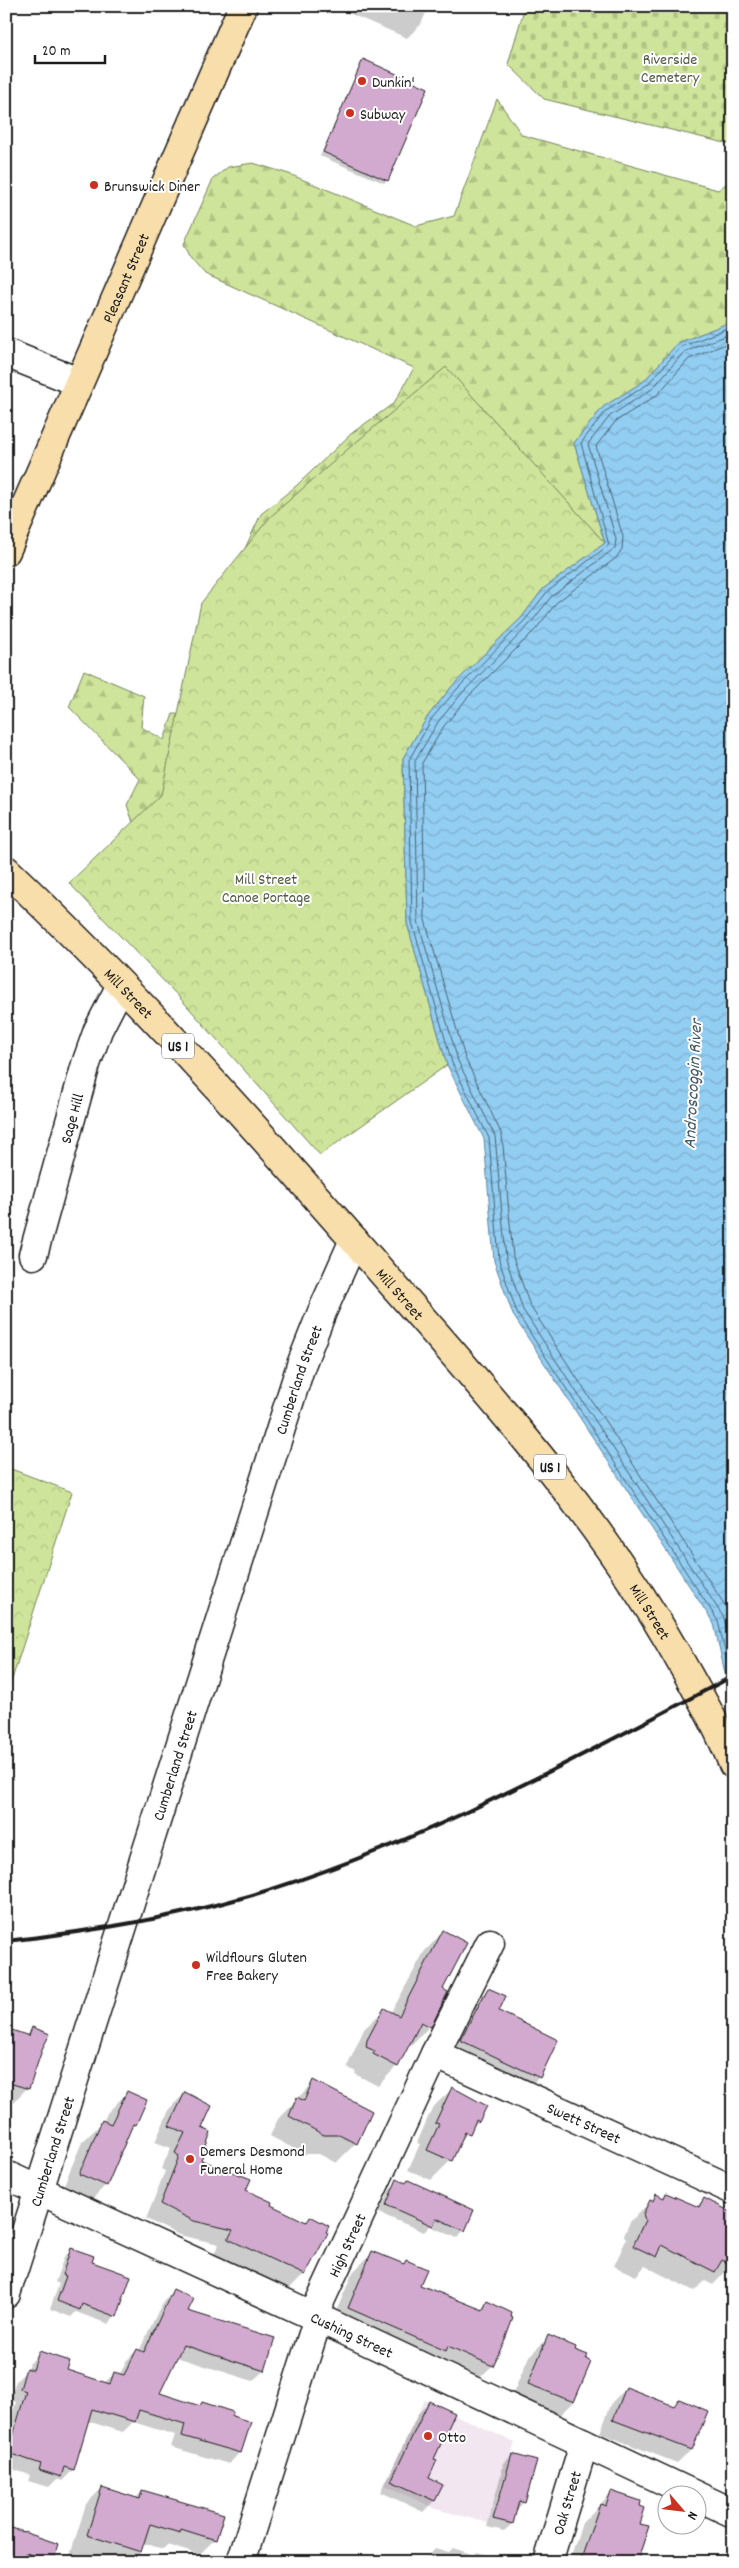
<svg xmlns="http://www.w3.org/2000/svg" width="739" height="2568" viewBox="0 0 739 2568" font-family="Dekko,sans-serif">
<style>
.built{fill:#f2e6f1}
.forest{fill:url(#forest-firs);stroke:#75805b}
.cemetery{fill:url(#cemetery-stones);stroke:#75805b}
.park{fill:url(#park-crowns);stroke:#75805b}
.water{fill:url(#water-waves);stroke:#63869c}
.shadow{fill:#0003}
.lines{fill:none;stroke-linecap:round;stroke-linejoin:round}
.shore{stroke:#4b6372;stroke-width:1}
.building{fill:#d3aacf;stroke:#1c1c1c}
.minor-casing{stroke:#1c1c1c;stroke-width:31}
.highway-casing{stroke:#1c1c1c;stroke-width:31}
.minor{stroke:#fff;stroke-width:28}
.highway{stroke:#f8deab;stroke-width:28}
.rail{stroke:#1c1c1c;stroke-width:4}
.poi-dot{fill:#c8321e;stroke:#fff;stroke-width:2}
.labels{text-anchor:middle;stroke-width:4;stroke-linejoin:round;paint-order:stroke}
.shield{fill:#fff;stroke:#606060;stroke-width:1}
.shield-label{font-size:15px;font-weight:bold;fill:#1c1c1c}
.park-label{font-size:16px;fill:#515842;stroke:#fff}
.poi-label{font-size:16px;fill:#1c1c1c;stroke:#fff;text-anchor:start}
.street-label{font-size:16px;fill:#1c1c1c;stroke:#fff}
.water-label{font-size:18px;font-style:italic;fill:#455a67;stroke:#fff}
</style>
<defs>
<pattern id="forest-firs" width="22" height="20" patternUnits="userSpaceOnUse" patternTransform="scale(1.25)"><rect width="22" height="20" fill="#cee49a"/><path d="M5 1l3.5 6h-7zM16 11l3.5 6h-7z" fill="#b0c384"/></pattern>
<pattern id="cemetery-stones" width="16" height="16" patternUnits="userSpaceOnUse" patternTransform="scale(1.25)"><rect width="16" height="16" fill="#cee49a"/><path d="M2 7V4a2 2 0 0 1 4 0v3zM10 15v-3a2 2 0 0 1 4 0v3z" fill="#b0c384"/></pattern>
<pattern id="park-crowns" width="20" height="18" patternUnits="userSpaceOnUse" patternTransform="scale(1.25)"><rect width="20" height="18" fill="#cee49a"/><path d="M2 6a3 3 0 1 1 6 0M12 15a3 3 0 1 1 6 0" fill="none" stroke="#b0c384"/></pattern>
<pattern id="water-waves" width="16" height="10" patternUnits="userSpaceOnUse" patternTransform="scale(1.25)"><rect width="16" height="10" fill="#92cdf2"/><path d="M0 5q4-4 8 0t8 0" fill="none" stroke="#7dafcf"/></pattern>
</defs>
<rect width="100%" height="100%" fill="#fff"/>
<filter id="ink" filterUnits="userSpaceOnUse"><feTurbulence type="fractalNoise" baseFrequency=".02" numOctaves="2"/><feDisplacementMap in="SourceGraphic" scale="10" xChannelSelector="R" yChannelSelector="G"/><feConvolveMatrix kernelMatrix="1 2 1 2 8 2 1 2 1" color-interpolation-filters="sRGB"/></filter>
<g filter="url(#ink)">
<!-- built -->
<path class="built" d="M424,2400L515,2443L488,2523L436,2509L385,2485Z"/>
<!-- forest -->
<path class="forest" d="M497,99L522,135L718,190L733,179V321L678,343L644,381L603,407L574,443L605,543L135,828L127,805L140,779L69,707L84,670L144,696L141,727L164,740L173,714L195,715L215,613L261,514L296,486L352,433L394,403L414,368L205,274L191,258L184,244L213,179L228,167L253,163L289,174L416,226L454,216Z"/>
<!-- cemetery -->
<path class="cemetery" d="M525,6H733V145L544,99L508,64Z"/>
<!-- park -->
<path class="park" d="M446,367L605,543L543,589L522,617L454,684L428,716L403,758L407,923L447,1065L320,1155L179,997L69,883L161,795L201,603L270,517L348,449Z
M6,1467L72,1492L6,1698Z"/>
<!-- water -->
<path class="water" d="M733,321V1709L714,1624L513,1315L494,1261L484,1139L447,1065L407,923L403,758L428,716L454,684L522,617L543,589L605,543L574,443L603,407L644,381L678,343Z"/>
<!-- shadow -->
<path class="shadow" d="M332,6H429L421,24L407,38Z
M363,61L387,180L384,183L320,156Z
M443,1932L441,1990L430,2026L410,2046L408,2045L397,2066L378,2086L355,2074L356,2072L347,2067L364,2029L384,2010L391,2013L424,1952Z
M488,1989L497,2012L539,2077L519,2097L441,2060L469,2009Z
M32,2028L42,2047L27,2088L13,2103L6,2101V2030L25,2036Z
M314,2081L340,2094L338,2096L356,2143L336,2163L319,2154H304L270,2136L278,2119Z
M452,2089L478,2121L458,2144L451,2160L431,2180L408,2170L420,2144L417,2143L432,2108Z
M127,2093L135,2125L129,2131L106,2185L86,2205L60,2194L82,2142L103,2122L107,2113Z
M185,2093L200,2129L199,2161L270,2205L305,2223L310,2218L304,2274L289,2289L214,2254L219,2244L179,2235L146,2219L165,2171L161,2169L171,2148L155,2142L170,2108Z
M398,2181L464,2230L457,2238L430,2226L424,2232L379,2213L390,2189Z
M666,2194L696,2207L704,2199L733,2264L713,2285L705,2281L694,2291L645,2266L636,2276L614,2266L626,2240L624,2235L630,2222L656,2196L662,2198Z
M6,2222L10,2224L6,2235Z
M72,2250L90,2263L115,2316L108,2324L76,2312L71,2317L50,2309L59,2284L55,2282L64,2257Z
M373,2252L403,2265L406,2261L419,2285L480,2310L487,2303L492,2366L472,2385L329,2328L353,2272Z
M174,2290L186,2312L264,2370L253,2381L176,2357L158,2394L198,2407L202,2403L231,2417L240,2452L229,2464L171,2447L175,2435L133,2422L123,2432L87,2421L73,2470L62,2481L57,2479L49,2487L28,2481L30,2475L6,2467V2435L16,2402L9,2400L16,2381L27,2370L29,2364L40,2353L65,2371L104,2383L115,2373L120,2374L126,2361L137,2350L139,2351L163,2301Z
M549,2337L589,2362L573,2402L553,2421L509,2403L529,2356Z
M626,2388L673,2408L706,2412L691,2450L677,2463L600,2433L612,2402Z
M429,2402L432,2459L427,2479L434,2501L423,2512L381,2492L418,2414Z
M512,2455L524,2502L516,2510L512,2524L504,2531L487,2527L504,2463Z
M102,2488L135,2499L143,2491L215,2539L199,2555L167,2545L163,2549L143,2543L137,2562H68L86,2504Z
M611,2493L638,2524L636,2559L644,2562H569L582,2523Z
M6,2527L52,2561L6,2562Z
M435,2548L449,2552L453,2548L474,2555L477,2552L503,2560V2562H426L428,2556Z"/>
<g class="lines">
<!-- shore -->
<path class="shore" d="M733,326L681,347L648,384L606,411L581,443L609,545L547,592L525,620L458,688L432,718L409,760L412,922L452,1063L489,1138L499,1260L517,1313L718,1621L733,1686
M733,333L684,352L652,389L610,416L588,444L616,539L615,548L551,597L530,624L463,692L438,722L415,761L418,921L458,1061L495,1136L506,1259L523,1310L724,1618L733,1657
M733,341L689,359L657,395L616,421L596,446L623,537L622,549L616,558L557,602L536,629L468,697L444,726L422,763L425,920L465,1058L502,1135L513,1257L530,1306L730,1613L733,1622"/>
</g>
<!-- building -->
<path class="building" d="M363,59L428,88L388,181L323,152Z
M443,1930L467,1943L443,1989L448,1992L431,2027L421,2022L398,2067L373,2054L375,2051L366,2047L367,2040L384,2008L399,2016Z
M488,1988L506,1996L499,2011L558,2040L540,2078L460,2040Z
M32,2027L50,2034L43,2047L29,2089L6,2082V2028L29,2036Z
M313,2080L372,2111L357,2144L339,2135H324L289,2116L297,2097L304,2101Z
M452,2087L487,2106L479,2122L476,2120L470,2134L465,2132L452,2161L427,2150L439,2124L435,2123Z
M127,2091L147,2100L136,2125L133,2124L107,2186L79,2174L102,2120L111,2124Z
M185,2092L212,2106L202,2128L211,2132L201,2160L251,2179L246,2190L272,2202L271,2205L304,2221L307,2222L310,2216L329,2226L326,2232L328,2233L305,2275L228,2239L233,2230L194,2221L160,2204L179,2156L175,2153L185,2133L169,2126Z
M397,2179L406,2183L408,2180L474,2210L465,2231L436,2218L433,2226L386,2205Z
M666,2193L699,2207L704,2198L733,2213V2265L722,2260L715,2272L662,2245L657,2257L633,2246L645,2220L643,2214L650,2200L653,2201L656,2194L664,2198Z
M71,2248L94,2256L92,2262L131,2276L117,2317L82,2304L80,2310L57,2301L66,2276L62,2275Z
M372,2251L404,2264L406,2260L427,2269L420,2285L483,2310L487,2301L512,2313L511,2317L513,2318L506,2337L493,2366L448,2346L446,2351L348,2308Z
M173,2289L194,2299L188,2311L275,2338L265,2371L183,2345L160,2393L200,2406L202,2402L233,2412L232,2416L251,2422L241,2453L182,2436L185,2424L139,2410L135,2422L92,2409L74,2470L64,2467L61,2477L39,2470L41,2464L8,2453L26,2391L20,2389L26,2368L33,2370L39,2351L70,2361L67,2370L110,2384L114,2372L124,2375L137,2349L144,2352Z
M548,2335L576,2347L575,2350L588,2355L586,2359L591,2362L574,2402L528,2384Z
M626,2387L674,2406L679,2399L708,2411L692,2450L613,2420Z
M429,2401L455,2413L434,2459L437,2460L429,2478L443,2485L435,2501L391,2481Z
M512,2454L537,2461L525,2503L519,2501L513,2524L493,2519Z
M102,2487L140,2499L142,2490L224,2514L216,2540L181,2529L180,2533L150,2524L141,2552L87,2535Z
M611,2491L641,2501L640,2506L645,2508L640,2524L649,2526L637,2562H580L600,2504L606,2506Z
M6,2526L59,2544L53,2562L26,2553L23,2562L6,2559Z"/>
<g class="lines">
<!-- minor casing -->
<g class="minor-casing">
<g id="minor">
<path d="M6,353L78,382"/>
<path id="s1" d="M33,1255L86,1064L98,1030L121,985"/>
<path id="s2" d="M435,2054L733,2190"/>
<path id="s3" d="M6,2175L318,2318L733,2513"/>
<path id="s4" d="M6,2294L301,1365L322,1312L354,1240"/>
<path id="s5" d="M241,2562L318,2318L320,2301L435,2054L490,1943"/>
<path id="s6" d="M548,2562L584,2443"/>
</g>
</g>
<!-- highway casing -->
<g class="highway-casing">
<g id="highway">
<path id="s7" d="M6,551L243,6"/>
<path id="s8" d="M6,870C141,998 265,1138 387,1278C494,1400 597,1514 677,1655C697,1691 718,1726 733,1764"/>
</g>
</g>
<!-- minor -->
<use href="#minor" class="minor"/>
<!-- highway -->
<use href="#highway" class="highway"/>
<!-- rail -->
<path class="rail" d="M6,1941C88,1932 169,1919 249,1896C419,1846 576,1758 733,1676"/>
</g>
</g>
<!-- markers -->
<g class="poi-dot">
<circle cx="362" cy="81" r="5"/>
<circle cx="350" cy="113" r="5"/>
<circle cx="94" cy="185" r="5"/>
<circle cx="196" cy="1965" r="5"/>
<circle cx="190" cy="2159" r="5"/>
<circle cx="428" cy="2436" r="5"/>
</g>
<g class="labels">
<!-- shield labels -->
<g class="shield">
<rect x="162" y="1033.5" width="32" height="25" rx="4"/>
<rect x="534" y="1454.5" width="32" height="25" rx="4"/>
</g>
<g class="shield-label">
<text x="178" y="1051">US 1</text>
<text x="550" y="1472">US 1</text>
</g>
<!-- park labels -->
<g class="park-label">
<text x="670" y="64">Riverside<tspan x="670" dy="18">Cemetery</tspan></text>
<text x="266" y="884">Mill Street<tspan x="266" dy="18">Canoe Portage</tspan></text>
</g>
<!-- poi labels -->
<g class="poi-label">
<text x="372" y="87">Dunkin'</text>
<text x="360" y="119">Subway</text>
<text x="104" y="191">Brunswick Diner</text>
<text x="206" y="1962">Wildflours Gluten<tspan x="206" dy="18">Free Bakery</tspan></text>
<text x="200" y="2156">Demers Desmond<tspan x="200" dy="18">Funeral Home</tspan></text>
<text x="438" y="2442">Otto</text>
</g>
<!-- street labels -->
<g class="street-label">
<text dy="6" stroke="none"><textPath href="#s7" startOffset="298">Pleasant Street</textPath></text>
<text dy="6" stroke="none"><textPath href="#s8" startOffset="174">Mill Street</textPath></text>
<text dy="6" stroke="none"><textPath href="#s1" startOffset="142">Sage Hill</textPath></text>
<text dy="6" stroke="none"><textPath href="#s8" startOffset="579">Mill Street</textPath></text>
<text dy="6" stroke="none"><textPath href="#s4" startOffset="960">Cumberland Street</textPath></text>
<text dy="6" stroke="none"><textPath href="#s8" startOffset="984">Mill Street</textPath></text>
<text dy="6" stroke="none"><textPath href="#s4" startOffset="555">Cumberland Street</textPath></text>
<text dy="6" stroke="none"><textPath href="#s2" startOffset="164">Swett Street</textPath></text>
<text dy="6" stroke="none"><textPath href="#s4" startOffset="150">Cumberland Street</textPath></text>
<text dy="6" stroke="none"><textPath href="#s5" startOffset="335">High Street</textPath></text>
<text dy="6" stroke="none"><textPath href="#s3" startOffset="381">Cushing Street</textPath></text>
<text dy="6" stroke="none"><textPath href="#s6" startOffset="62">Oak Street</textPath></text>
</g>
<!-- water labels -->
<g class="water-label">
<text transform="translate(692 1084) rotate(-87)" y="6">Androscoggin River</text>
</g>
</g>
<!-- margin -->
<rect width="739" height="2568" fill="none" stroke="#fff" stroke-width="25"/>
<rect x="12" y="12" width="714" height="2543" fill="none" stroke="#1c1c1c" stroke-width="2" filter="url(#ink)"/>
<!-- north arrow -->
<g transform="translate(682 2510) rotate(118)"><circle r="24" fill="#ffffff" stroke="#a4a4a4"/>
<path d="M0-4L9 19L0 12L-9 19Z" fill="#c8321e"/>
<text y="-8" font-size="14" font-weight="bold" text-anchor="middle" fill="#1c1c1c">N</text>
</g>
<!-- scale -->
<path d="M35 55v8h70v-8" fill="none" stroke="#1c1c1c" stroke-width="2.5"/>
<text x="42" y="55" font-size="15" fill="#1c1c1c" stroke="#ffffff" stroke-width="4" paint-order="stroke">20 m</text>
</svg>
